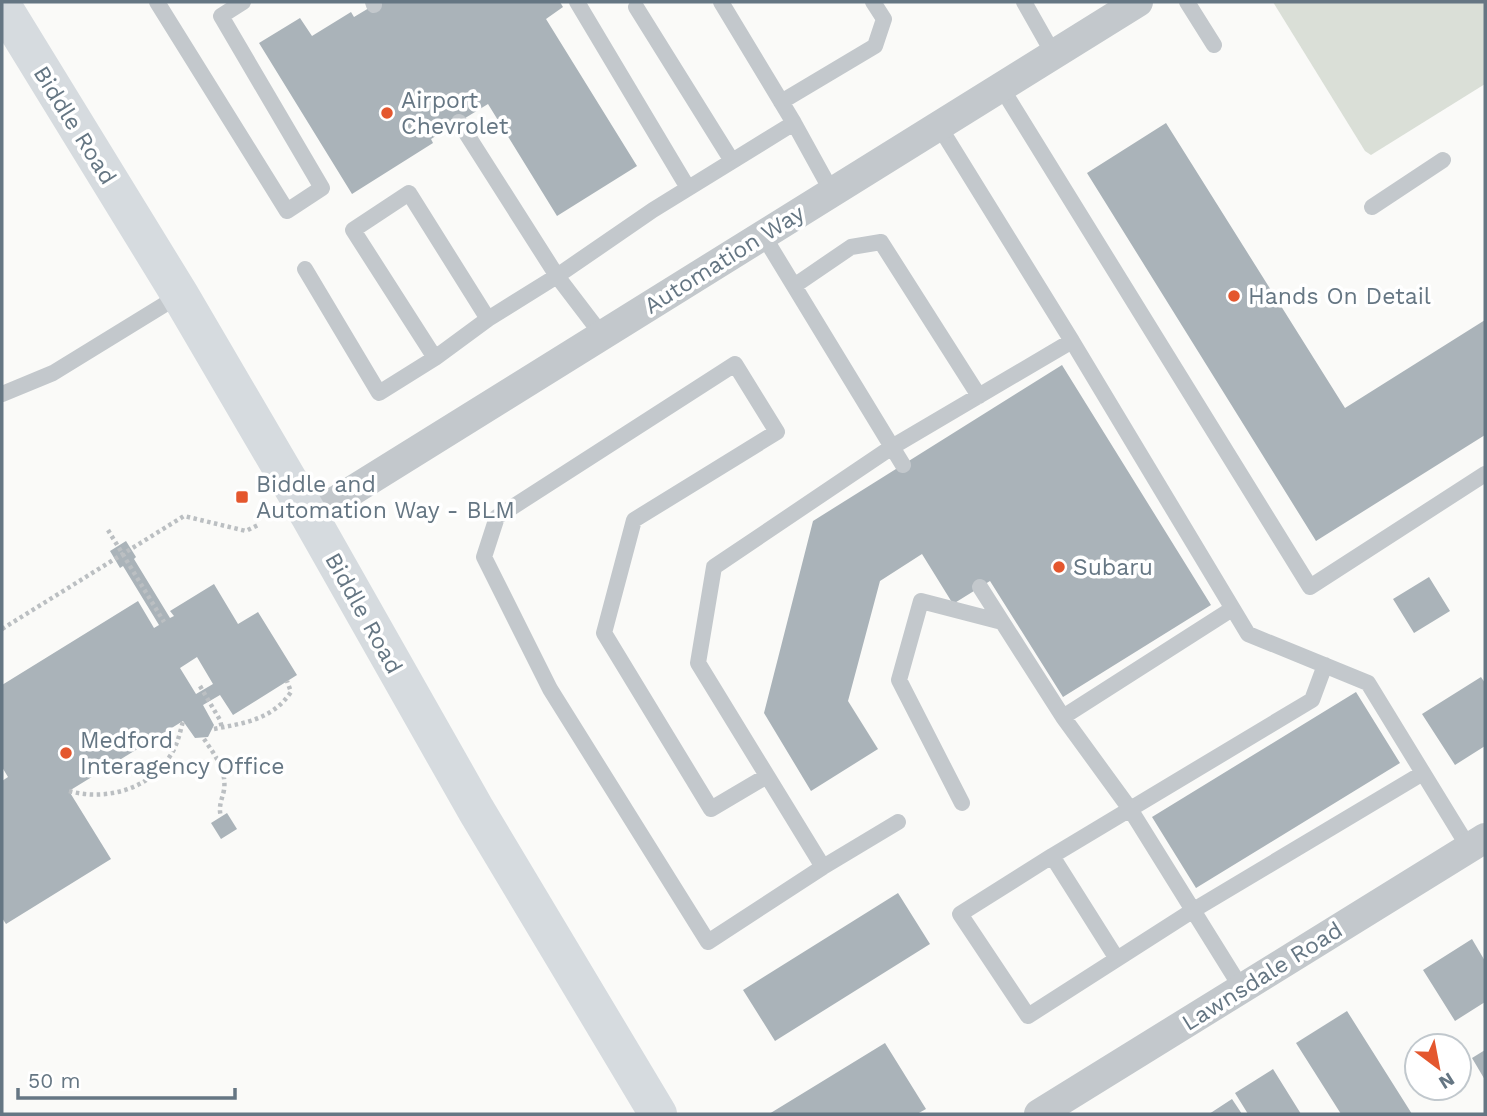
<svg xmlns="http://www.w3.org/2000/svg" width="1487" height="1116" viewBox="0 0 1487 1116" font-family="'Work Sans',sans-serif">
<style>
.green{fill:#dadfd7}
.building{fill:#aab3b9;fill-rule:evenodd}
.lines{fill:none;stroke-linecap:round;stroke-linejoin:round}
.path{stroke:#bbbfc2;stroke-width:4.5;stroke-dasharray:3.5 3.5;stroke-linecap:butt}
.lane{stroke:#c3c8cc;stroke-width:16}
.street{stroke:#c3c8cc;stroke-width:30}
.secondary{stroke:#d6dbdf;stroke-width:38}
.poi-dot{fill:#e4572e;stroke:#fff;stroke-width:2.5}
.labels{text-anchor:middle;stroke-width:7;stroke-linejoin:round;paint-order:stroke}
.poi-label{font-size:23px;fill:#657683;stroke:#fff;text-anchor:start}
.street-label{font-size:23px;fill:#657683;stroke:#fff}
</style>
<rect width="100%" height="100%" fill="#fafaf8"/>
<!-- green -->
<path class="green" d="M1273,2H1485V84L1371,155L1365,151Z"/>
<!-- building -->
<path class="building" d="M379,2H560L563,7L546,19L637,166L557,216L488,104L431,139L433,143L352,194L259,43L300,18L312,36L351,12L354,17Z
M1166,123L1345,408L1485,320V435L1316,541L1087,173Z
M1062,365L1211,605L1063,697L990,581L953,604L922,554L880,581L848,701L878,749L811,791L764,713L813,521Z
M126,541L136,557L134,559L170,618L174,616L170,611L214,584L238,624L258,612L297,675L233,715L220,695L203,705L214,725L208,737L195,738L183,721L69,791L111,859L6,924L2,918V781L8,777L2,767V685L138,601L154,628L159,625L123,566L120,568L110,551ZM197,657L213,684L196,694L180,668Z
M1429,577L1450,611L1414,633L1393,599Z
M1481,677L1485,683V746L1455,765L1422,714Z
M1356,692L1400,763L1196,888L1152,817Z
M227,813L237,829L221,839L211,823Z
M898,893L930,944L775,1041L743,990Z
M1472,939L1485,961V1002L1455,1021L1423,970Z
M1347,1011L1412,1114H1341L1296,1043Z
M885,1043L926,1109L917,1114H769Z
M1485,1050V1080L1472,1058Z
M1273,1069L1301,1114H1248L1235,1093Z
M1232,1099L1242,1114H1209Z"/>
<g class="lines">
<!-- path -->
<path class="path" d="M108,530L164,622
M2,629L184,516L246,531L258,525
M200,686L220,720L222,728
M214,729C244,723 272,720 291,692L287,681
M204,739C214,754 227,770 224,790C222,800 218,806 221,817
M69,791C105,801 149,790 170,756C177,746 180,733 183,721"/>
<!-- lane -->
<path class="lane" d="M157,2L287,211L322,188L221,16L243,2
M373,2L374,5
M577,2L688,188
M721,2L794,123
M1024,2L1054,55
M1187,2L1214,45
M636,7L732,161
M1001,87L1310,587L1485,474
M781,102L875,46L884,19L873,2
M459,122L557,276L602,335
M1372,207L1443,160
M763,235L903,465
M305,269L379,393L435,358L353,230L409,193L488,319L557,276L653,210L794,123L832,192
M794,286L851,247L881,242L979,396
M1072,341L1248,634L1368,683L1469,848
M435,358L488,319
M2,394L53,373L180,295
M980,587L1063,717
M1232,609L1063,717L1130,809L1242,989
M1325,665L1312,700L1052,856L1117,959L1192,911L1423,773
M767,776L711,809L604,633L634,520L777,432L735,364L497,517L484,557L550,689L708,942L823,867L698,663L714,567L892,447L1072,341L939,126
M962,803L899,680L921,601L1002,622
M1052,856L960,914L1028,1016L1117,959
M823,867L898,822"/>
<!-- street -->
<path class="street" d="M310,517L1138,2
M1039,1114L1485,838"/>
<!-- secondary -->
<path class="secondary" d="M2,5L180,295L310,517L476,810L658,1114"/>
</g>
<!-- markers -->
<g class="poi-dot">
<circle cx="387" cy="113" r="7"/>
<circle cx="1234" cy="296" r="7"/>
<rect x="235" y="490" width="14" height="14" rx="3.5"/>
<circle cx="1059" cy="567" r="7"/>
<circle cx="66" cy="753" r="7"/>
</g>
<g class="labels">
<!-- poi labels -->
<g class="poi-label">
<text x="401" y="108">Airport<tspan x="401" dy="26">Chevrolet</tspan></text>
<text x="1248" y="304">Hands On Detail</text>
<text x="256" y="492">Biddle and<tspan x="256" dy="26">Automation Way - BLM</tspan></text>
<text x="1073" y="575">Subaru</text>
<text x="80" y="748">Medford<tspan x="80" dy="26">Interagency Office</tspan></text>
</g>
<!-- street labels -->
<g class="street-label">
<text transform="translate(75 125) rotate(58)" y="8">Biddle Road</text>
<text transform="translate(724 259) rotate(-32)" y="8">Automation Way</text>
<text transform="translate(364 613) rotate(61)" y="8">Biddle Road</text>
<text transform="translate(1262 976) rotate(-32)" y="8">Lawnsdale Road</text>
</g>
</g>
<!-- border -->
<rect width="1487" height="1116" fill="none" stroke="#657683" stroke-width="7"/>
<!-- north arrow -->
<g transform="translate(1438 1067) rotate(148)"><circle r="33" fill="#ffffff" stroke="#c1c8cd" stroke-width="2"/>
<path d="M0-5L12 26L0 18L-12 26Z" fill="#e4572e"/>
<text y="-10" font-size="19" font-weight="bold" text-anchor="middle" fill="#657683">N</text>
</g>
<!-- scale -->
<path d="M18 1088v10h217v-10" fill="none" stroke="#657683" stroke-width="3.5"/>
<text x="28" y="1088" font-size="21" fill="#657683" stroke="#ffffff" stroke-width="5" paint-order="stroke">50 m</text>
</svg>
